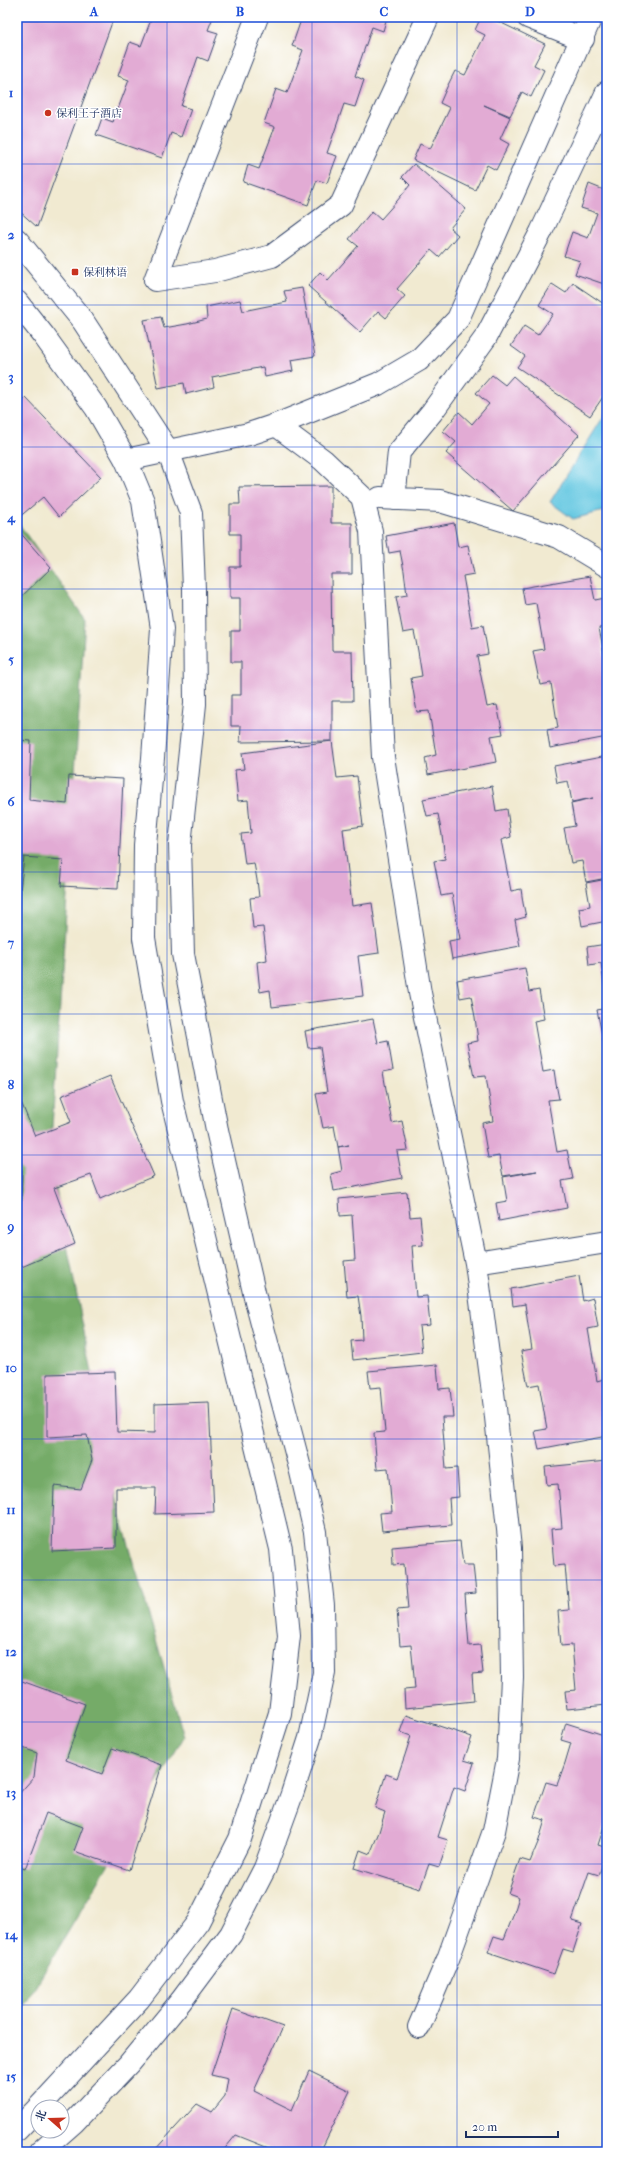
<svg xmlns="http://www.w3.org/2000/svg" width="624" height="2169" viewBox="0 0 624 2169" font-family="'IM FELL French Canon','Noto Serif SC',serif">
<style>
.forest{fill:#74ab68;stroke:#486d63}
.water{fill:#63c7e1;stroke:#3f7ba0}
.building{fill:#e2abd4}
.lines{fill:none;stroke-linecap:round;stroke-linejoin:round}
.minor-casing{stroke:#3b4b6f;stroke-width:24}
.tertiary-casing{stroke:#3b4b6f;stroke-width:24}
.minor{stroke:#fff;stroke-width:22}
.tertiary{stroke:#fff;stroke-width:22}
.grid{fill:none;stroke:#1d4ed8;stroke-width:1;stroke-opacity:0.55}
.poi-dot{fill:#c8321e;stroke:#fff;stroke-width:1.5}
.labels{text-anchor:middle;stroke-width:3;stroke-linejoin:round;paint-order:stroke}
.poi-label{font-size:11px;fill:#1b2f5e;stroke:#fff;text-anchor:start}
.neatline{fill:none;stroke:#1d4ed8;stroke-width:1.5}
.grid-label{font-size:13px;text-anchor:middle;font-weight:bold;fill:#1d4ed8}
</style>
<rect width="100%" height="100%" fill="#fff"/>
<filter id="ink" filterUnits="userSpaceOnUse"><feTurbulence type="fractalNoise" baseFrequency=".025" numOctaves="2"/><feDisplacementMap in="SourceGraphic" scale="8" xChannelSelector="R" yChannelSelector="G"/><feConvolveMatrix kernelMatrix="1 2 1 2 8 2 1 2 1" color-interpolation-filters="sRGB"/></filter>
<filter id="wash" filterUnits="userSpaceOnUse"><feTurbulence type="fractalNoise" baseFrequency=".012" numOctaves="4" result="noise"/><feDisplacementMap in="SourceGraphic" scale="16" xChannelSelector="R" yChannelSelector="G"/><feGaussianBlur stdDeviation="0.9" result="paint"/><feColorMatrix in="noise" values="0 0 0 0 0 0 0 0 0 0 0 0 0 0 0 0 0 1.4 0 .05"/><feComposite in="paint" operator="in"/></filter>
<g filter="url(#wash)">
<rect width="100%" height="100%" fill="#f1ead1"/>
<!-- forest -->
<path class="forest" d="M17,521L85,619L50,1159L120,1514L184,1737L17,2018Z"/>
<!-- water -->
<path class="water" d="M607,411V510L573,519L550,502Z"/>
<g id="blocks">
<!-- building -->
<path class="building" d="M17,17H114L37,227L17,209Z
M152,17H213L208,30L218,33L208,61L198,57L181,106L191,109L181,137L171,133L162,158L96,135L102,118L113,122L129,80L118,76L130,42L141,46Z
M302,17H387L383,31L372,27L355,76L364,80L355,107L344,104L327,153L337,156L327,183L317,180L308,205L243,182L248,165L259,169L275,127L264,123L276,89L287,93L303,50L292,46Z
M481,17H489L545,44L534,65L544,70L531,97L522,92L510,116L484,105L510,117L500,139L509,144L496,170L487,165L475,190L413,160L420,144L430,149L450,108L440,103L447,87L455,71L465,75L485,35L475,30Z
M414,164L466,209L450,228L458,235L439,257L431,250L397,289L405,296L386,318L378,311L360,332L308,286L320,272L328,280L344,262L358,246L349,239L372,211L381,219L397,201L410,185L402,177Z
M607,182V285L575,274L580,261L564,256L572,232L588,238L597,213L581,208L589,184L604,190Z
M573,283L607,306V391L590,416L517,367L525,356L511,346L524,326L538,335L553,314L539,305L552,284L566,293Z
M302,288L315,356L291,360L293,371L265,377L263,367L212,377L214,387L186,394L184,383L158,388L144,320L161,317L164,328L187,324L207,319L206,307L240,300L243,311L287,302L284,291Z
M492,375L505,385L513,376L579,435L513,511L446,453L456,442L443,431L459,412L472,424L489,404L476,393Z
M26,398L101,477L59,517L43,497L17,519V406Z
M331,486V523H352V574H331L332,651H352L353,701H332V741L337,778L357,776L363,826L343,829L352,906L372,903L379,953L358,956L363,996L272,1007L270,990L260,992L257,962L267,960L265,943L263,927L253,928L250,898L259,897L257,880L254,863L245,864L241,834L251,833L248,800L238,801L235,770L244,769L242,753L332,741L240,742L241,726H231V695H241V662H231V631H240V598H230V567H240V534H230V504H240L239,487Z
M454,523L458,547L468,545L471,560L474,574L463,576L472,627L483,625L488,654L477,656L487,707L497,705L503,734L491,736L496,762L428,775L425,758L436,755L429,711L417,712L411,678L422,676L418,651L414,631L403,633L396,597L407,595L404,571L400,551L389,553L386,536Z
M17,529L51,568L17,601Z
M590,576L595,600L605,598L607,612V627L599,628L607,668V737L550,748L547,730L558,728L551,683L540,685L533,651L544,649L536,603L525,605L522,588Z
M17,740L31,741L29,800L67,804L69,776L123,779L118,889L61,886L63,860L24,857L17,917Z
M607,756V878L586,882L582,861L571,863L564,828L575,826L571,803L593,798L572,802L568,781L557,783L554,766Z
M492,786L496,811L507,809L511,837L501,840L511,891L521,889L523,903L526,917L515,920L520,946L452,959L449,941L460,939L452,894L441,896L434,861L445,859L442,835L438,814L427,816L423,799Z
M607,879V921L582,926L579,908L590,906L586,883Z
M607,944V996H606L601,963L589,965L587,947Z
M525,968L529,992L539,990L544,1019L534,1021L543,1072L554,1070L556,1084L559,1099L548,1100L557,1152L567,1150L573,1179L562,1181L567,1208L499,1221L496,1203L507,1201L503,1177L537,1171L503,1176L499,1156L488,1158L482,1123L493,1121L486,1076L474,1077L467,1043L478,1041L475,1017L471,996L460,998L457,980Z
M607,1008V1044L604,1045L597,1010Z
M373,1019L378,1043L388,1041L393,1070L383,1072L392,1123L402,1121L408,1150L397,1151L402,1178L334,1191L331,1174L342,1171L338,1147L349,1145L338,1147L334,1126L323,1128L316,1094L327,1092L320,1047L308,1048L305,1031Z
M110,1076L154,1176L100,1199L91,1175L54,1188L75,1244L17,1269V1202L21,1201L22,1170L17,1163V1092L35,1136L71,1122L61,1096Z
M407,1192L410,1217L420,1216L423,1245L412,1246L416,1297L427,1296L430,1325L419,1326L422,1352L353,1360L351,1341L362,1340L361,1316L358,1296L347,1297L344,1261L355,1260L352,1215L340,1216L339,1199Z
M579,1276L583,1301L593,1298L598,1327L588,1329L597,1381L607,1378V1408L602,1409L607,1436L539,1449L535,1431L547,1429L539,1384L528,1386L521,1351L532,1349L528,1325L525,1304L513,1306L511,1289Z
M437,1365L439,1389L450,1388L453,1417H442L446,1469L457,1468L459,1497L449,1498L451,1525L382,1531L380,1513L392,1512L390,1488L388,1468L377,1469L374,1433L385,1432L381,1387L370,1388L368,1371Z
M115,1372L117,1432L155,1433V1404L209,1402L214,1512L155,1514L156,1488H116V1548L52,1551L54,1486L81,1489L92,1460L87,1435L47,1437V1374Z
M607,1461V1705L567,1709L565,1691L576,1690L572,1645L561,1646L558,1611L569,1610L565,1565L554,1566L551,1529L562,1528L560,1505L558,1484L547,1485L545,1467Z
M460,1541L463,1565H473L476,1593L465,1594L469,1646L480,1645L483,1673L472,1674L474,1701L405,1708L404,1690L415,1689L413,1665L411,1645L400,1646L397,1610L408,1609L404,1564L393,1565L392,1547Z
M22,1681L85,1704L66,1760L102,1774L112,1748L162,1765L129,1870L74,1851L83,1827L46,1813L25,1869L17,1866V1796L34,1777L37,1753L17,1746V1694Z
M406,1715L472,1737L464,1760L474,1763L465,1791L454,1787L438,1837L448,1840L439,1867L429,1864L420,1889L354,1868L360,1850L370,1854L379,1832L385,1812L375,1808L386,1774L397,1778L405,1755L411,1736L400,1732Z
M566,1723L607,1736V1817L598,1845L607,1848V1850L599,1875L589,1872L572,1921L582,1924L573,1952L563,1949L554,1974L488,1952L494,1936L504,1939L513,1916L519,1897L508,1893L520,1859L530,1862L539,1840L545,1820L534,1817L546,1782L557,1785L565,1763L571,1743L561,1740Z
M233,2009L283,2027L254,2091L292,2110L309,2071L350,2091L320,2152H269L271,2149L236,2135L222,2152H153L197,2104L212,2112L225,2096L228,2079L211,2075Z"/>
</g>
</g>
<g filter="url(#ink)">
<use href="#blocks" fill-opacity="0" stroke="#3b4b6f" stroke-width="1"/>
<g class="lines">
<!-- minor casing -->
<g class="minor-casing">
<path id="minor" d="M257,17L155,280L215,271L272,256L341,205L428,17
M528,17L583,39
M276,425L323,460L362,497L371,531L383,757L420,993L476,1263
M126,460L168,451
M380,498L440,501L559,537L607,566
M394,499L399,452L432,412L486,337L541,232L607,92
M419,2027L448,1959L494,1831L508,1759L512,1678L510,1548L495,1408L476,1263L607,1242"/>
</g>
<!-- tertiary casing -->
<g class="tertiary-casing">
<path id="tertiary" d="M17,240L83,321L168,451L191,513L194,589L195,704L180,845L183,954L217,1130L256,1301L301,1472L315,1532L323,1605L324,1673L310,1738L292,1794L265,1868L231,1934L181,2001L129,2064L74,2122L40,2152
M17,302L44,336L96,408L126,460L143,501L162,629L153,758L145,845L144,938L172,1101L281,1549L289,1636L280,1713L240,1839L198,1922L139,1999L39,2107
M168,451L249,434L276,425L378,384L419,360L458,319L591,17
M17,2130L38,2108"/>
</g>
<!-- minor -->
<use href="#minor" class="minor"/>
<!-- tertiary -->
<use href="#tertiary" class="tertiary"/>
</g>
</g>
<!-- grid -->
<path class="grid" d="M167,17V2152M312,17V2152M457,17V2152M17,164H607M17,305H607M17,447H607M17,589H607M17,730H607M17,872H607M17,1014H607M17,1155H607M17,1297H607M17,1439H607M17,1580H607M17,1722H607M17,1864H607M17,2005H607"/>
<!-- markers -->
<g class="poi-dot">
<circle cx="48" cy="113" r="4"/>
<rect x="71" y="268" width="8" height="8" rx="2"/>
</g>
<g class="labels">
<!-- poi labels -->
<g class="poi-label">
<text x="56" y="117">保利王子酒店</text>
<text x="83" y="276">保利林语</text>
</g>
</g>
<!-- margin -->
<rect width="624" height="2169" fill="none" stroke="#fff" stroke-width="44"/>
<!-- north arrow -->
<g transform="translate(50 2119) rotate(290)"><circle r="19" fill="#ffffff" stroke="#a4acbf"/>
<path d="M0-3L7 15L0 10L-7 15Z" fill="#c8321e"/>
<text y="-6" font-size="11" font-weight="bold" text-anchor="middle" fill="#1b2f5e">北</text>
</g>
<!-- scale -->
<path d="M466 2131v6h92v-6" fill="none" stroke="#1b2f5e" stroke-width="2"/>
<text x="472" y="2131" font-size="12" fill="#1b2f5e" stroke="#ffffff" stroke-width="3" paint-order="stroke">20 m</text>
<rect x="22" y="22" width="580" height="2125" class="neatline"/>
<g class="grid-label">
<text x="94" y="16">A</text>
<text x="240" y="16">B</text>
<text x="384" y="16">C</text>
<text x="530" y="16">D</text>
<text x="11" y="97">1</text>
<text x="11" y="239">2</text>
<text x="11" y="381">3</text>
<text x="11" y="522">4</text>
<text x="11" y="664">5</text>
<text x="11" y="806">6</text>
<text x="11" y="947">7</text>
<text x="11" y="1089">8</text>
<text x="11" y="1231">9</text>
<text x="11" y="1372">10</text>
<text x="11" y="1514">11</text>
<text x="11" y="1656">12</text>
<text x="11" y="1797">13</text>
<text x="11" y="1939">14</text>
<text x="11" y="2081">15</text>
</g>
</svg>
